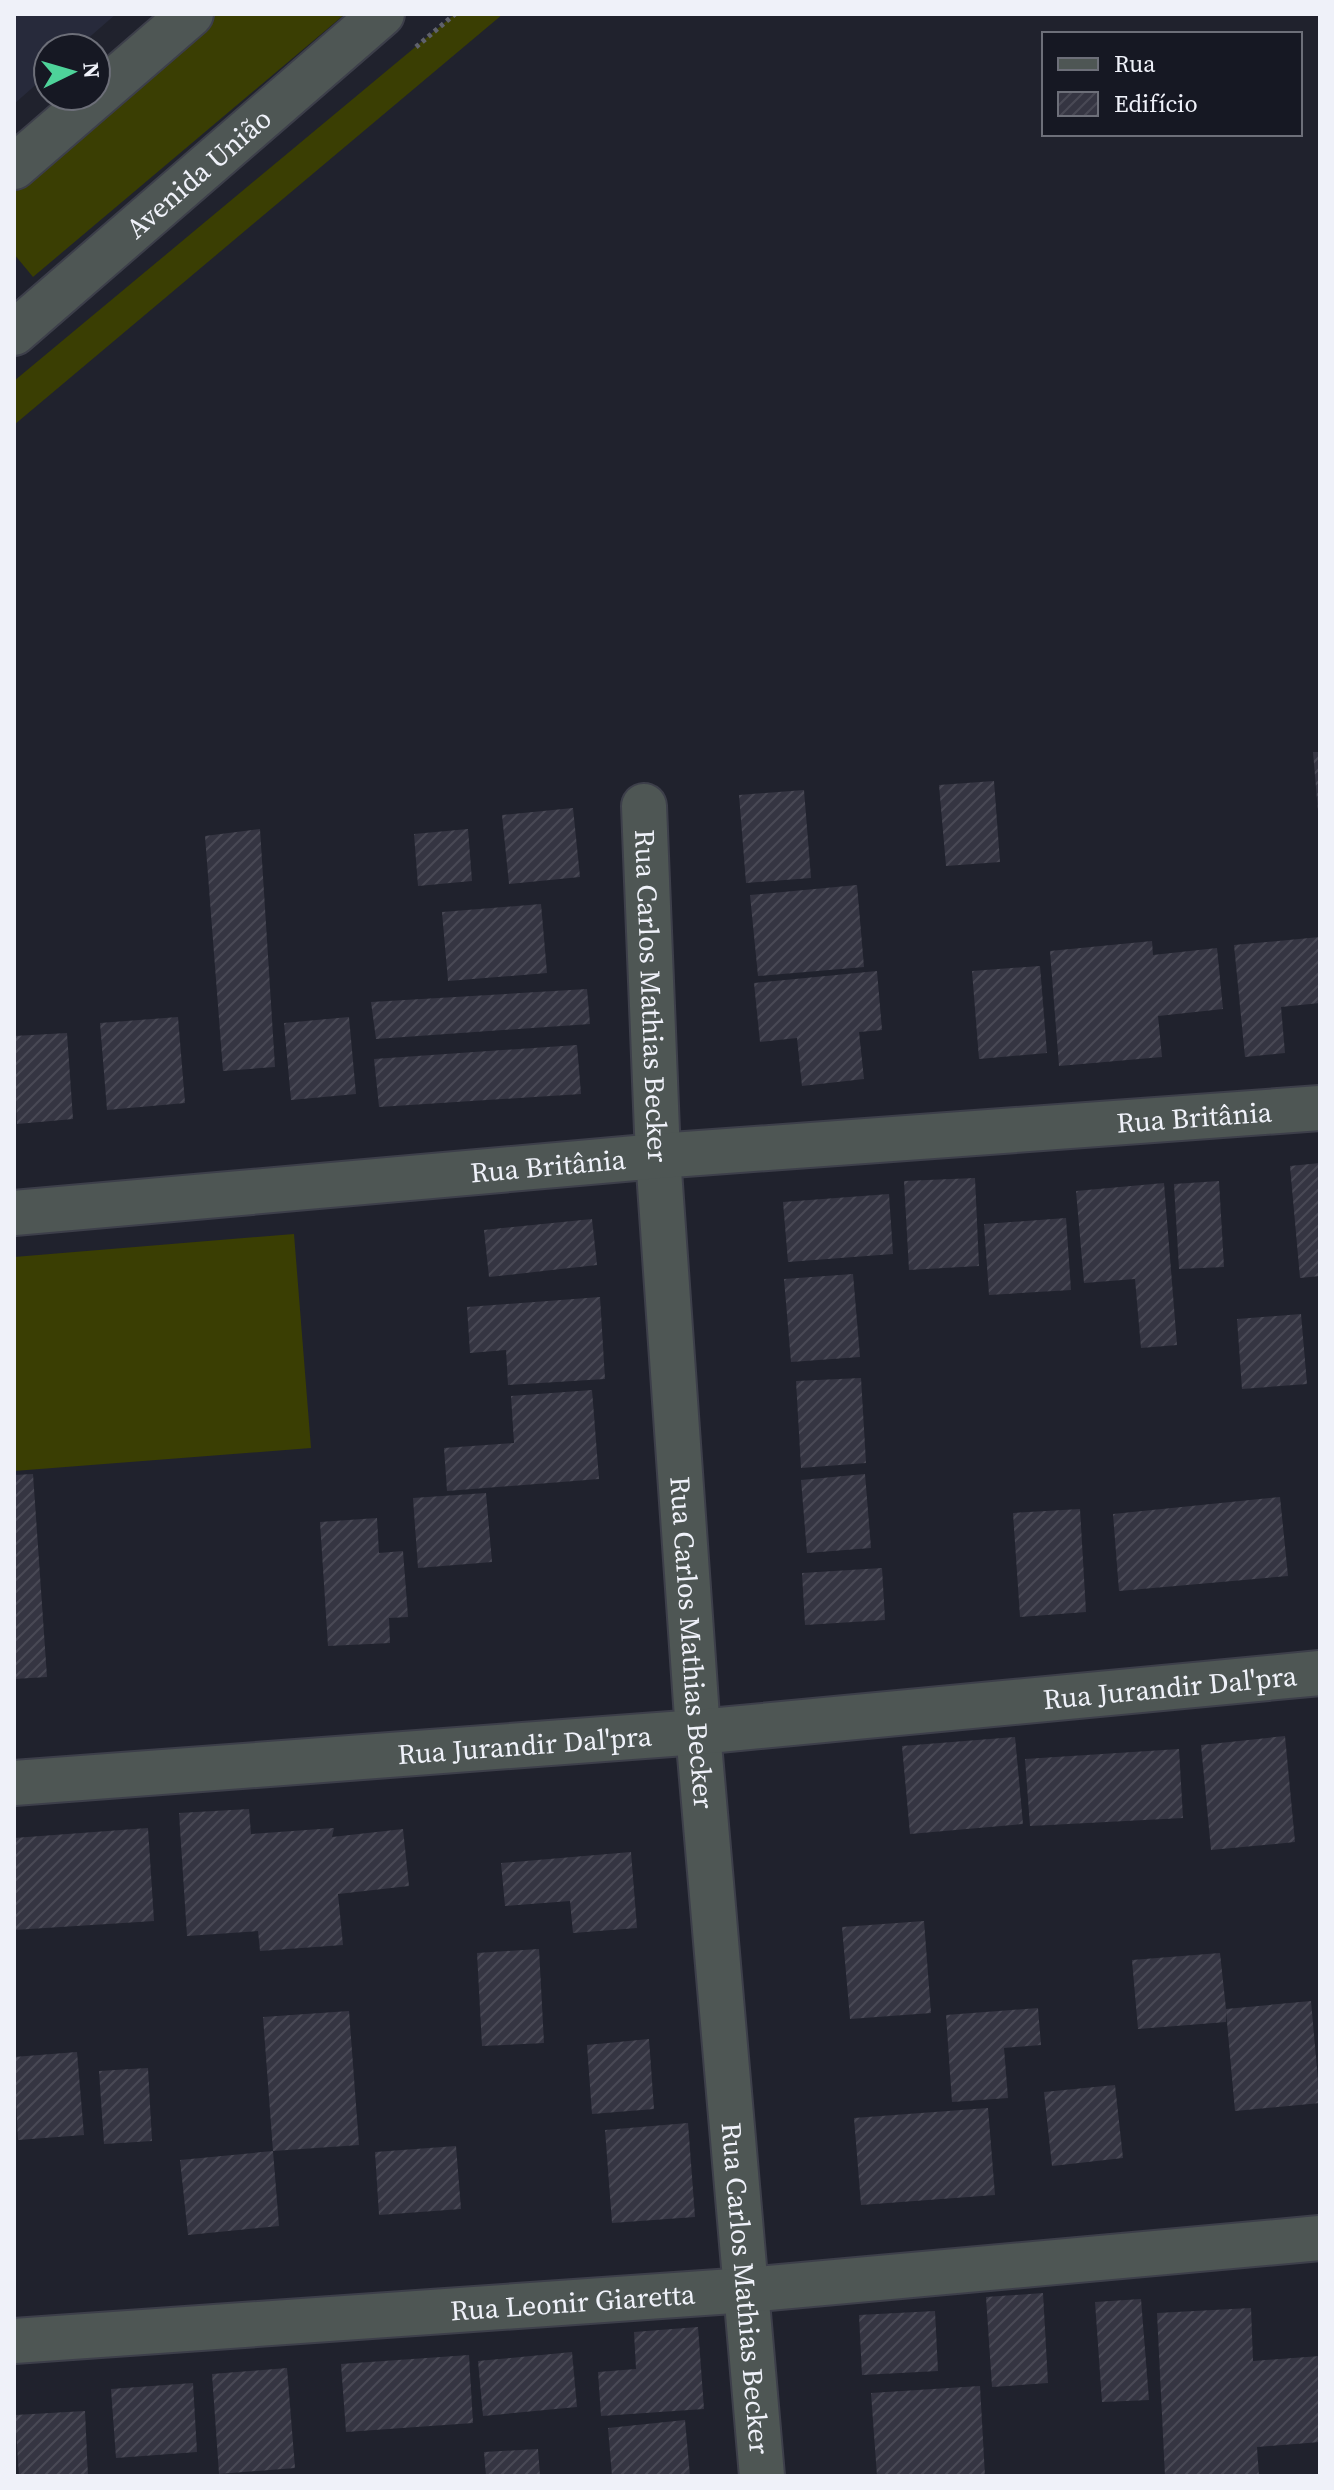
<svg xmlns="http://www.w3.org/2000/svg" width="1334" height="2490" viewBox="0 0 1334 2490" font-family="'Source Serif 4',serif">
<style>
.built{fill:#272a3b}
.grass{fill:#3a3e03}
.building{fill:url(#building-hatch)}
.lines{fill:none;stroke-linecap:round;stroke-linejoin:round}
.minor-casing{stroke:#3d3f4a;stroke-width:48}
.path{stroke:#5f616b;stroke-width:5;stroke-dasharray:4 4;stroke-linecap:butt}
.minor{stroke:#4e5654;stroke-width:44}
.labels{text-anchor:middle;stroke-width:6;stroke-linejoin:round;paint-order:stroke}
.street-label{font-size:28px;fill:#eff1f9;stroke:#161823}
</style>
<defs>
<pattern id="building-hatch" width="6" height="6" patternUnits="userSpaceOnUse" patternTransform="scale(2)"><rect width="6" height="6" fill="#353542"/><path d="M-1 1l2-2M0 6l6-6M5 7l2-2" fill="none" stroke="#494955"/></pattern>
</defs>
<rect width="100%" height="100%" fill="#20222d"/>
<!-- built -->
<path class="built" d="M14,14H116L77,48H48V74L14,104Z"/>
<!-- grass -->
<path class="grass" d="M216,14H345L33,277L14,254V187Z
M455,14H503L14,425V381Z
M294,1234L311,1448L14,1471V1257Z"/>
<!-- building -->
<path class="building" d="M1313,752H1320V811H1318Z
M994,781L1000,862L946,866L939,785Z
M804,790L811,878L746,883L739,795Z
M573,808L580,877L509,884L502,815Z
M260,829L275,1067L223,1071L205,836Z
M468,829L472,881L418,886L414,834Z
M857,885L864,967L758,976L750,895Z
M541,904L547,973L448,981L442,912Z
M1320,937V1003L1281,1007L1285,1053L1245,1057L1234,945Z
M1152,941L1153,955L1217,948L1223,1009L1158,1016L1162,1057L1059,1066L1050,951Z
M1040,966L1047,1053L979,1059L972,971Z
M877,971L882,1030L859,1032L864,1079L802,1086L797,1038L760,1042L754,983Z
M587,989L590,1024L376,1039L371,1002Z
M178,1017L185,1103L107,1110L100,1023Z
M349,1017L356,1094L291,1100L284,1023Z
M67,1033L73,1119L17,1124L14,1036Z
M577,1045L581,1094L379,1107L374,1059Z
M1320,1163V1276L1300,1278L1290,1166Z
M975,1178L979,1266L909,1270L904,1181Z
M1219,1181L1224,1267L1179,1269L1174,1184Z
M1164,1183L1177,1345L1141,1348L1135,1279L1084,1283L1076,1191Z
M889,1194L893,1254L788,1262L783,1202Z
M1066,1218L1071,1290L989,1295L984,1224Z
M592,1219L597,1265L489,1277L484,1230Z
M853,1274L860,1357L791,1362L784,1279Z
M600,1297L605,1379L508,1385L506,1350L470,1353L467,1307Z
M1301,1314L1307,1384L1242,1389L1237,1319Z
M861,1378L866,1463L801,1468L796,1381Z
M592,1390L599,1479L447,1491L444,1448L514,1443L511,1396Z
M33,1474L47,1677L14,1679V1475Z
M865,1474L871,1548L807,1553L801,1480Z
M486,1493L492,1562L418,1568L413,1498Z
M1280,1497L1288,1576L1119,1591L1113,1514Z
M1080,1509L1086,1612L1020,1617L1013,1513Z
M377,1518L379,1553L403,1551L408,1617L389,1618L390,1643L328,1646L320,1522Z
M882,1568L885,1620L805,1625L802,1573Z
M1285,1736L1295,1842L1211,1850L1201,1745Z
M1015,1737L1023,1824L910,1834L902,1746Z
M1179,1749L1183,1818L1030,1826L1025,1759Z
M249,1809L251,1834L334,1828L332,1837L403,1829L409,1886L338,1894L343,1945L260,1951L258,1931L187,1936L179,1813Z
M148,1828L154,1921L14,1930V1838Z
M631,1852L637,1928L573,1933L570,1901L505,1906L501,1863Z
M924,1921L931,2013L850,2019L842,1927Z
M539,1949L544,2043L482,2046L477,1953Z
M1220,1953L1226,2009L1311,2001L1320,2103L1235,2111L1226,2011V2022L1138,2029L1132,1960Z
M1038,2008L1041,2045L1004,2048L1008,2098L952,2102L946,2015Z
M349,2011L359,2145L273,2151L263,2017Z
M649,2039L654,2109L592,2114L587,2045Z
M77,2052L84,2135L18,2140L14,2057Z
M148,2068L152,2141L104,2144L99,2071Z
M1115,2085L1123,2158L1052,2166L1044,2092Z
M988,2108L995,2195L861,2205L854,2118Z
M688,2123L695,2217L612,2223L605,2130Z
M456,2146L461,2209L379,2215L375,2152Z
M273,2151L279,2226L188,2235L180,2160Z
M1043,2293L1048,2383L992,2387L986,2297Z
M1141,2299L1149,2400L1102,2402L1095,2302Z
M1251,2308L1253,2361L1320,2356V2442L1257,2447L1259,2476H1165L1157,2313Z
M935,2311L938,2371L862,2375L859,2315Z
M698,2327L704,2409L601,2416L598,2372L636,2369L634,2332Z
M572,2352L577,2407L483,2416L478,2361Z
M469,2355L473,2423L346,2432L341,2364Z
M287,2368L295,2468L219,2474L212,2374Z
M193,2383L197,2452L116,2458L111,2389Z
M980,2386L985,2476H877L871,2393Z
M85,2411L88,2476H19L15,2415Z
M685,2420L690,2476H612L608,2428Z
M538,2449L540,2476H486L484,2452Z"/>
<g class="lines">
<!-- minor casing -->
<g class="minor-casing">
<g id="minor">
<path d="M14,167L191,14"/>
<path id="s1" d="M14,333L382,14"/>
<path id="s2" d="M644,806L658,1156L698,1732L762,2476"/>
<path id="s3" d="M14,1213L658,1156L1320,1108"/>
<path id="s4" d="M14,1783L698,1732L1320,1673"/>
<path id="s5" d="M14,2341L747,2290L1320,2238"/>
</g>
</g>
<!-- path -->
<path class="path" d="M416,47L455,14"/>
<!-- minor -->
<use href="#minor" class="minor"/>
</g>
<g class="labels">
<!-- street labels -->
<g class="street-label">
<text dy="10" stroke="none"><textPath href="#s1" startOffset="244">Avenida União</textPath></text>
<text dy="10" stroke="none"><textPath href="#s2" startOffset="190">Rua Carlos Mathias Becker</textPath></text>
<text dy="10" stroke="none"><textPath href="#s3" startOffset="1184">Rua Britânia</textPath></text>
<text dy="10" stroke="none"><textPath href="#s3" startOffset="536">Rua Britânia</textPath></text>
<text dy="10" stroke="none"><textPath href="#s2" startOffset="838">Rua Carlos Mathias Becker</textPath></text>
<text dy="10" stroke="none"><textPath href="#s4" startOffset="1160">Rua Jurandir Dal'pra</textPath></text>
<text dy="10" stroke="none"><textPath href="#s4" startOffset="512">Rua Jurandir Dal'pra</textPath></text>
<text dy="10" stroke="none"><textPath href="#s2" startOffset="1486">Rua Carlos Mathias Becker</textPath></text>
<text dy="10" stroke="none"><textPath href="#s5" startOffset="560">Rua Leonir Giaretta</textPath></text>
</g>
</g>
<!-- border -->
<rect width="1334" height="2490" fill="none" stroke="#eff1f9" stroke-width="32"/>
<!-- legend -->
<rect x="1042" y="32" width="260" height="104" fill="#161823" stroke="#6d6f79" stroke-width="2"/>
<rect x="1058" y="58" width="40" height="12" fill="#4e5654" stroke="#6d6f79" stroke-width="2"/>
<text x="1114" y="72" font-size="24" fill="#eff1f9">Rua</text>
<rect x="1058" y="92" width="40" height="24" fill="url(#building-hatch)" stroke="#6d6f79" stroke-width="2"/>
<text x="1114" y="112" font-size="24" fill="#eff1f9">Edifício</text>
<!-- north arrow -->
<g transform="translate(72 72) rotate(85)"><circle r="38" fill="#161823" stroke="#6d6f79" stroke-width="2"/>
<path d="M0-6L14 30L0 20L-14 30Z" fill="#4ed39a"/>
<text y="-12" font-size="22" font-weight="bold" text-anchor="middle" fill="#eff1f9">N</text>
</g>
</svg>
